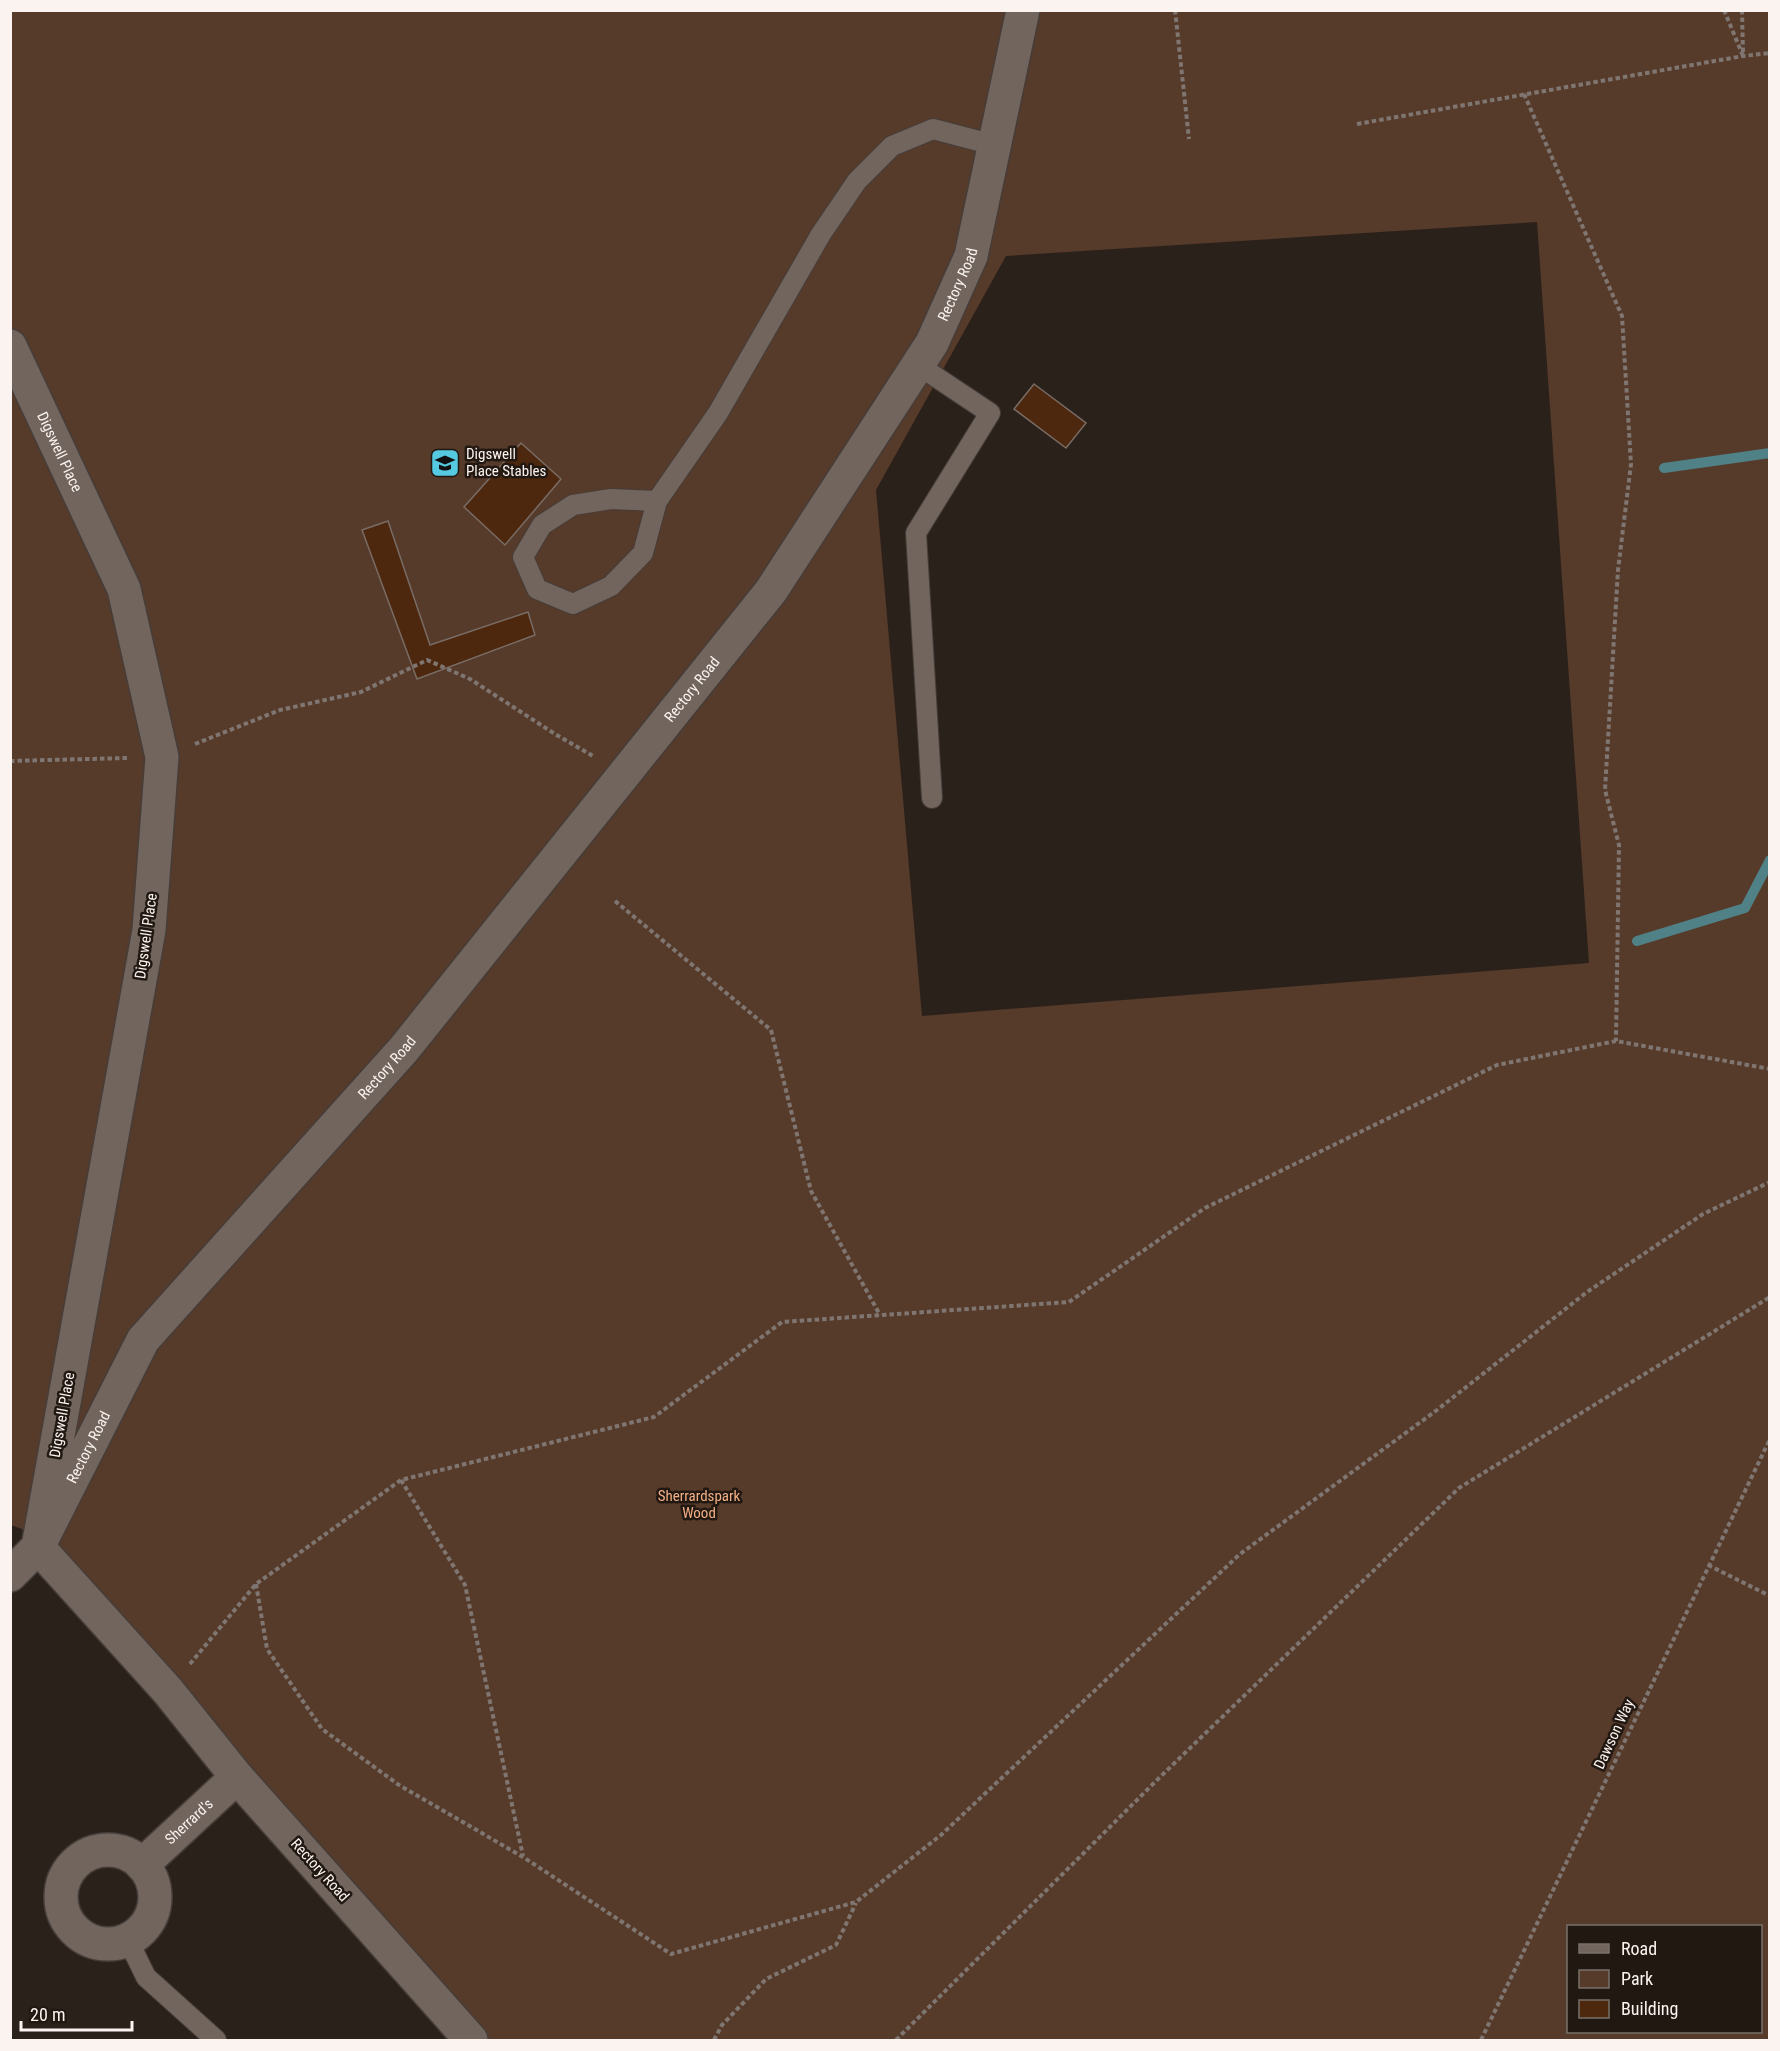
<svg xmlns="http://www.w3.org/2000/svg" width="1780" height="2051" viewBox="0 0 1780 2051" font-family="'Roboto Condensed',sans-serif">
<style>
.green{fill:#563a2a;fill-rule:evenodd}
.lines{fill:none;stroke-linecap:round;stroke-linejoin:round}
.stream{stroke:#508187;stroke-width:10}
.building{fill:#4d280f;stroke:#796c65;stroke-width:1.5}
.lane-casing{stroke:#463d39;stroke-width:22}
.street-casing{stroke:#463d39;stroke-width:36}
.path{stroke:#7f7671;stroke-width:4;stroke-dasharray:4.5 3;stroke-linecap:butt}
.lane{stroke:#71655e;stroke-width:20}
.street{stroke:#71655e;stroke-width:33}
.labels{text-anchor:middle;stroke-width:5;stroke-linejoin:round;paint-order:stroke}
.street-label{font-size:15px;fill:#fbf3ef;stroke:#211812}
.poi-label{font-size:15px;fill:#fbf3ef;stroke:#211812;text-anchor:start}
.park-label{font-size:15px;fill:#f3af86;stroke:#211812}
</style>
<rect width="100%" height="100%" fill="#2b211b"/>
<!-- green -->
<path class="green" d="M11,11H1769V2040H447L22,1529L11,1525ZM1537,222L1589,963L922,1016L876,490L1006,256ZM1568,1926H1760V2032H1568Z"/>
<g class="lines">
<!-- stream -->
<path class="stream" d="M1664,468L1770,453
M1637,941L1745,908L1770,860"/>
</g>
<!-- building -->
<path class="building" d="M1034,384L1086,423L1066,448L1014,409Z
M521,443L561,479L505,545L464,507Z
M388,521L430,645L528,612L535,635L417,679L362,530Z"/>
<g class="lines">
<!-- lane casing -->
<g class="lane-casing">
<path id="lane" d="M918,365L990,413L916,533L932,798
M657,501L611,499L573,505L542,525L523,557L537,589L573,604L611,586L643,553L657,501L718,413L821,234L857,181L892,146L933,129L994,145
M128,1940L146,1977L216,2040"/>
</g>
<!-- street casing -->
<g class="street-casing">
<g id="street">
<path id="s1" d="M10,346L124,589L162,757L149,930L38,1547L10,1575"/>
<circle cx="108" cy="1897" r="47"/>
<path id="s2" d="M142,1865L237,1777"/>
<path id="s3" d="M471,2040L237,1777L168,1691L38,1547L143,1340L404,1049L771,591L932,343L971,256L1023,10"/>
</g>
</g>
<!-- path -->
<path class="path" d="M1175,10L1189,139
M1724,10L1743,56
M1742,10L1743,52
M1524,94L1622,316L1631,464L1618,570L1605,790L1619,845L1616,1041
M1357,124L1743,56L1770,53
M195,744L280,710L361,692L427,660L470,679L555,734L593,756
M10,761L127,758
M615,901L771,1030L811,1191L880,1315
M401,1480L465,1585L523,1856
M1708,1565L1770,1596
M256,1584L267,1649L322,1729L399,1785L523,1857L671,1954L856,1902L941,1835L1240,1554L1437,1410L1587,1292L1703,1214L1770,1182
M190,1664L256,1584L401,1480L654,1417L782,1322L1069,1302L1205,1208L1497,1065L1616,1041L1770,1069
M714,2040L722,2025L766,1979L836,1945L856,1903
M896,2040L1157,1780L1459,1488L1770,1297
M1481,2040L1770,1439"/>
<!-- lane -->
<use href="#lane" class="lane"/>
<!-- street -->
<use href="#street" class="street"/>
</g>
<!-- icons -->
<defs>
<g id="school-square" transform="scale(1.5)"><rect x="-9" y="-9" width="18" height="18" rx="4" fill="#55cae0" stroke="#211812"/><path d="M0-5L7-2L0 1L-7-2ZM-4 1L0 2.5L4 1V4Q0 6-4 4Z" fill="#111"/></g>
</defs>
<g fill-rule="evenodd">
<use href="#school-square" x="445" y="463"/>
</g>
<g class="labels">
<!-- street labels -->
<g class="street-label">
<text dy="5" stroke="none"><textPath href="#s3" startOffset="2226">Rectory Road</textPath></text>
<text dy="5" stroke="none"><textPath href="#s1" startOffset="117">Digswell Place</textPath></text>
<text dy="5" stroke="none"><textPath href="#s3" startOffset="1740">Rectory Road</textPath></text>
<text transform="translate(146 936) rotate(-82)" y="5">Digswell Place</text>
<text dy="5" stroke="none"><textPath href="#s3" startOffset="1254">Rectory Road</textPath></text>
<text transform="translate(62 1415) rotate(-80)" y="5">Digswell Place</text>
<text dy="5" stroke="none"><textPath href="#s3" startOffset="768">Rectory Road</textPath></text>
<text transform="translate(1614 1734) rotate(-65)" y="5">Dawson Way</text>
<text dy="5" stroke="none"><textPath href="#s2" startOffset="64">Sherrard's</textPath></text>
<text transform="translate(320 1870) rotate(48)" y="5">Rectory Road</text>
</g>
<!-- poi labels -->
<g class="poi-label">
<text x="466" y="459">Digswell<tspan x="466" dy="17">Place Stables</tspan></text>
</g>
<!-- park labels -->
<g class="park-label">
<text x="699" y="1501">Sherrardspark<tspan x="699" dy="17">Wood</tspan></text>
</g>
</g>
<!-- border -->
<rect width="1780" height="2051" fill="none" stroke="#fbf3ef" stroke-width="24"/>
<!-- legend -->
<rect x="1567" y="1925" width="195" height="108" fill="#211812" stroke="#78706a" stroke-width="1.5"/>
<rect x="1579" y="1944" width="30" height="9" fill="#71655e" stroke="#78706a" stroke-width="1.5"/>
<text x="1621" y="1955" font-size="18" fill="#fbf3ef">Road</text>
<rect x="1579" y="1970" width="30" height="18" fill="#563a2a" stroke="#78706a" stroke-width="1.5"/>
<text x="1621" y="1985" font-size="18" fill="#fbf3ef">Park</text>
<rect x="1579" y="2000" width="30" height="18" fill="#4d280f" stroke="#78706a" stroke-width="1.5"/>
<text x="1621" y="2015" font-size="18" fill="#fbf3ef">Building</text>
<!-- scale -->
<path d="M21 2021v9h111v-9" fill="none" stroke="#fbf3ef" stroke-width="3"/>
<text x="30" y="2021" font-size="18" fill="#fbf3ef" stroke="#211812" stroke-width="4.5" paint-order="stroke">20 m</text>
</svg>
